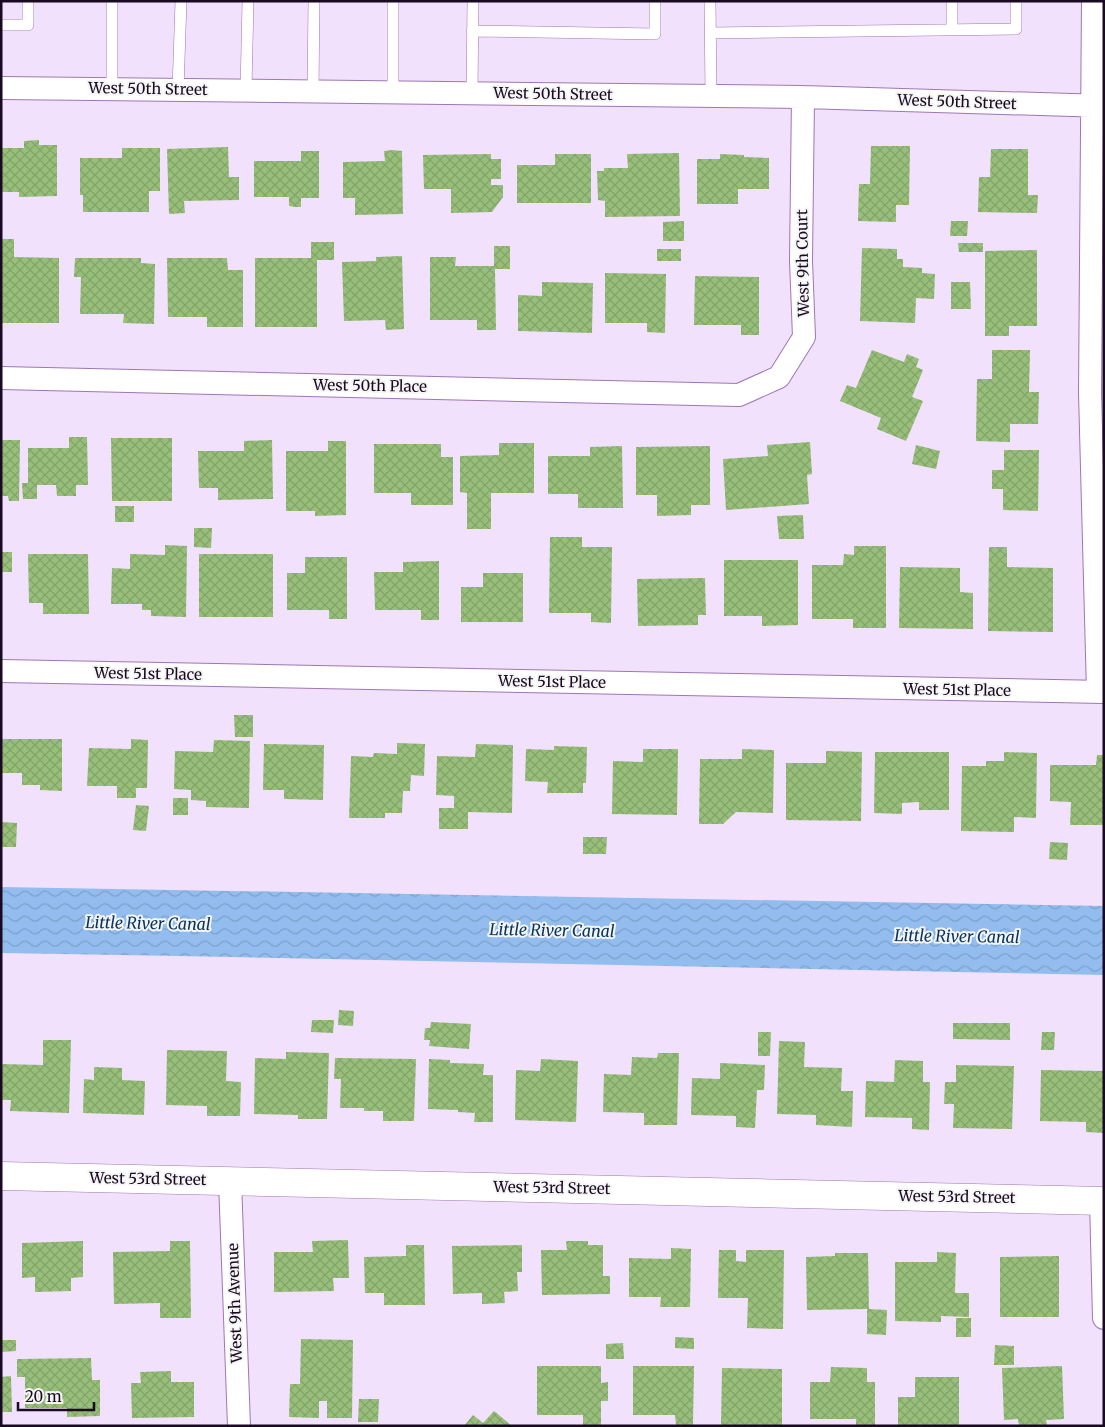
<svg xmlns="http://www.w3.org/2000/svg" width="1105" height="1427" viewBox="0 0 1105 1427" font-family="Merriweather,serif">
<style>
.water{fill:url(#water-waves)}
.building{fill:url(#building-cross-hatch)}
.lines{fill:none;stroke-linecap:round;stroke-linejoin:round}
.lane-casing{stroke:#9e76b5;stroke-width:12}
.street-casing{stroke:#9e76b5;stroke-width:24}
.secondary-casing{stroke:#9e76b5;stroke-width:29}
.lane{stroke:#fff;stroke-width:11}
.street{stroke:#fff;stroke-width:22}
.secondary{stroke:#fff;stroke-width:28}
.labels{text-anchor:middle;stroke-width:4;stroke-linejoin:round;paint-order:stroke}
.street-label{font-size:15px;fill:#190a22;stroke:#f5f5f5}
.water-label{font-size:16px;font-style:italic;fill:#073561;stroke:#f5f5f5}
</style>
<defs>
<pattern id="water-waves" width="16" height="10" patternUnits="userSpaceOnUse" patternTransform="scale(1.25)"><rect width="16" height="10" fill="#92bdee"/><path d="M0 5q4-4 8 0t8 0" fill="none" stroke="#7da1cc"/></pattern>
<pattern id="building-cross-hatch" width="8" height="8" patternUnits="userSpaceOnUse" patternTransform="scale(1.25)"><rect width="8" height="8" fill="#98bf7a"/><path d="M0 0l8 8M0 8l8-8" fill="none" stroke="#82a369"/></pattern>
</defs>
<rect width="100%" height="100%" fill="#f2e1fc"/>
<!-- water -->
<path class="water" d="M1,887L1104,906V975L180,956L1,953Z"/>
<!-- building -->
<path class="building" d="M39,140V145H57V196L19,197V192H1V148H24V141Z
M871,146H910L909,205H896V222L858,221L859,184H870Z
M228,147L229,177H239V200L184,201L185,213L169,214L167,149Z
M122,148H160V191H149V212H83V195H80V158H122Z
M991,149H1028V195H1038L1037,213L978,212L979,177H990Z
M393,150L402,151L403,214L355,215V198H343V162L385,161L384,151Z
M301,151H319V198H301V207H295L289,206V197H254V161H301Z
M679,153L680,216L605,217V201L598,200L597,171H604V168H628L627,154Z
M491,154V159H501V179H491V185H503V197L492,212L451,213V189H424L423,155Z
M555,154H591V203H517V165H555Z
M720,154L744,155V157L769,158V189H738V204H697V159H720Z
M684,221V241H663V222Z
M951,221H968L967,236H950Z
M1,239H14V257L59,258V323H1Z
M311,242H334V260H317V327H255V258H311Z
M958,243H983V252H959Z
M494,246H510V269H495L496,330H477V320H430V257H456L455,266H494Z
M862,248L897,249V259H903V267L922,268V273L935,274L934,299L916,298L915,323L860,321Z
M657,249H681V261H657Z
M1037,250V326H1009V336H985V251Z
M402,256L404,329L386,330L385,320L344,321L342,262L376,261V257Z
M75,258H141V263L155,264L154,324L123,323L124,314H80L81,277H74Z
M167,258H227L228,270H243V327H207V317H168Z
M605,273L666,274L665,333L647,332V323H605Z
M695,276L759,277V335H741V325H694Z
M542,282L593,283L592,333L518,331V295L542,296Z
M951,282H970L971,309H951Z
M872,350L904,362L907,354L919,359L916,367L923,370L912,397L923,401L906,441L877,429L881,418L840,401L847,385L856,388Z
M992,350H1030L1029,392H1039L1038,424H1010V442L976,441L977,379H992Z
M69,437H87L88,485H76V496H57L56,485H37V499H23L22,483H28V448H69Z
M111,438H172V501H112Z
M1,440H20L19,501H9L8,496H1Z
M272,440L273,499L218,500V488H199L198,451H244V441Z
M328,441H346V515L315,516V511H286V451H328Z
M810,442L812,474L807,475L809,504L726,510L723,459L768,456L767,445Z
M499,443H534V493H491V529H467V493L460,492V456L499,455Z
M374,444H441V457H453V505H411V493H374Z
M916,445L940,451L936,469L912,464Z
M622,446L623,508H578V494H548V456H590V447Z
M710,446V505H691V515L657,516V495H636V447Z
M1004,450H1039L1038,511L1003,510V489H992V470H1004Z
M115,506H134V522H115Z
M803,515L804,539H779L777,516Z
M194,528H212L211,548L194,547Z
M550,537H582V547H612L611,623L591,622V613H549Z
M165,545L187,546L186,617L151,616V610H142V604H111L112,568L130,569V554L165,555Z
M854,546H886V628H853V619H812V565H843L844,554L854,555Z
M989,547H1007V567L1053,568V632L988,631Z
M1,552H12V572H1Z
M28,554H88L89,614H43V603H29Z
M199,554H273V617H199Z
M305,557H347V619H329V610H287V573H305Z
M724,560H798V625L762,626V616H724Z
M439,561V620H421V610H375L374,572H403V562Z
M900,567L960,568V592L973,593V629L899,628Z
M483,573H523V622H461V587H483Z
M705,578L706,615H698V625L638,626L637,579Z
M234,715H253V737H235Z
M1,739H62V791L40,790V785H22V773H1Z
M131,739L148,740L147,788H136V798H117V786H87L89,748L131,749Z
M214,740L250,741L249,808L206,807V801L191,800V790L174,789L175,751L213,752Z
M397,743L425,744L424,776L411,775L410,791H403L402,813H385V818H349L351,756L373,757L374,753L397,754Z
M264,744L324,745L323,800L284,799V790H263Z
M476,744L513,745L512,813L468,812V829H439V808H454V796L436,795L437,756L475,757Z
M554,746L587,747L586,783H583V793H547L548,782L525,781L526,749L554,750Z
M643,749H678L677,815L612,814L613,761L643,762Z
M742,749L774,750L773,813L736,812L723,824H699L700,759H742Z
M826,751L862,752L861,821L786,820V763H826Z
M875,752H949V810H919V802L902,803V814L874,813Z
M1004,752L1037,753L1036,818L1014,817V832L961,831L962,766H986V761H1004Z
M1097,755H1104V825H1070L1071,802L1050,801V765H1096Z
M173,798H188V815H173Z
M136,805L149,806L146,831L133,830Z
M1,822L17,823L16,847H1Z
M583,837H607L606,854H583Z
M1050,842L1068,843L1067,860L1049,859Z
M339,1010L354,1011L353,1026L338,1025Z
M312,1020H334L333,1033L311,1032Z
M431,1022L471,1024L469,1049L429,1046L430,1040H424L425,1028H430Z
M953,1023H1010V1040L953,1039Z
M758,1032H771L770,1056H758Z
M1042,1032H1055L1054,1050H1041Z
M43,1040H71L69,1113L10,1111L11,1100H1V1064L43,1065Z
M779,1041L805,1042L804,1067L842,1068L841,1091H853L852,1127L816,1125V1115L777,1114Z
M167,1050L227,1051L226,1081L241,1082L240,1116H207V1106L166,1105Z
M286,1052L329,1053L327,1119H298V1115L254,1114L255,1058L286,1059Z
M658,1053H679L677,1125H644V1113L603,1112L604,1074L631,1075L632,1057L657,1058Z
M335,1058L416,1059L414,1121H383V1111H364V1108H340L341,1079H334Z
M429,1059L450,1060V1063L484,1064L483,1075H493V1122H474L475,1113L458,1112V1110L428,1109Z
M541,1059L578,1061L576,1122L515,1120L516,1070L540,1071Z
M895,1060L923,1061V1082H930L929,1130L912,1129V1118L865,1117L866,1081L894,1082Z
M720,1063L765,1065L764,1090H757L755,1128L736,1127V1116L691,1115L692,1078L720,1079Z
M956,1065L1014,1066L1012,1129L953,1128L954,1104H944L945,1082H956Z
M94,1067L122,1068V1080L145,1081L144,1115L83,1113L84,1079L94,1080Z
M1041,1070L1104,1071V1133L1086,1132V1122L1040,1121Z
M348,1240L349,1278H333L334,1291L274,1292V1252H313L312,1241Z
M83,1241V1277L71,1278V1291L35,1292V1277L22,1278V1243Z
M170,1241H190L191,1318H160V1303L114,1304L113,1252L170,1251Z
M566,1241H588V1245H603V1276H610V1294L542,1295L541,1250H567Z
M406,1245H424L425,1305H384V1293H365L364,1257L406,1256Z
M522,1245V1272H517L518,1291L504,1292L505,1303L482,1304V1293L453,1294L452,1246Z
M671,1248L691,1249L690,1307H660L661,1297H629V1258L671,1259Z
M719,1250H736V1261L746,1262V1250H784L783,1329L747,1328L748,1298H718Z
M937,1252L956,1253L955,1293H969V1317L941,1316V1322L895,1321V1262H937Z
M835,1253H868L869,1309L887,1310L886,1335L867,1334V1309L807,1310L806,1257L835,1256Z
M1059,1256V1317H1000V1257Z
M956,1318H971V1337H956Z
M675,1337L694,1338V1349L675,1348Z
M301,1339L353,1340L352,1418H327V1401H319V1418L289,1417L290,1384H300Z
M1,1340H16V1351L1,1352Z
M623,1343L624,1359H606V1344Z
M995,1345L1014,1346V1365H994Z
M91,1358L92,1380H100V1416L67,1417V1408H25V1377H17V1359Z
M537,1366H601V1383L608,1382V1401H601V1425L583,1426V1415H537Z
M633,1366H694L693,1425H676L675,1415H633Z
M1062,1366L1064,1419L1046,1420L1047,1426H1019L1018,1419L1004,1420L1002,1368Z
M831,1367L867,1368V1382H875V1426H856V1419H810V1382H830Z
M722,1368L782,1369V1426H721Z
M171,1371V1382H194V1417L132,1418L131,1383H141L140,1372Z
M11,1376L12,1412H1V1377Z
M915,1377H959V1426H898V1397H915Z
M359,1399H379L378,1422H358Z
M494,1411L512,1426H464L473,1415L483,1423Z"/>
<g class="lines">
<!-- lane casing -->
<g class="lane-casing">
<path id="lane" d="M710,1L711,96
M952,1V30
M1,25H28V1
M472,31L655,34V1
M711,33L1016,29V1
M112,89V1
M178,90L181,1
M246,90L248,1
M313,91L314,1
M393,92V1
M472,93L473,1"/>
</g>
<!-- street casing -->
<g class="street-casing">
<path id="street" d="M1093,1L1090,393L1098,692
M1,88L803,97L1104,106
M1,378L739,395L779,377L804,337L801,261L803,97
M1,671L1104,692
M230,1181L239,1426
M1101,1201L1104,1318"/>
</g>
<!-- secondary casing -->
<g class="secondary-casing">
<path id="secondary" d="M1,1176L1104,1201"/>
</g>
<!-- lane -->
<use href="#lane" class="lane"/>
<!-- street -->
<use href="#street" class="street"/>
<!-- secondary -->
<use href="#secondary" class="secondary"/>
</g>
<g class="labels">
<!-- street labels -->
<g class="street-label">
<text transform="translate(148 89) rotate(1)" y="5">West 50th Street</text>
<text transform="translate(553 94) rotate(1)" y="5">West 50th Street</text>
<text transform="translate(957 102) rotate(2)" y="5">West 50th Street</text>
<text transform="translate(803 263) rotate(-91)" y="5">West 9th Court</text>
<text transform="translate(370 386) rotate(1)" y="5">West 50th Place</text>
<text transform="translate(148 674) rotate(1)" y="5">West 51st Place</text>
<text transform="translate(552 682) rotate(1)" y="5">West 51st Place</text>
<text transform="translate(957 690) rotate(1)" y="5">West 51st Place</text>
<text transform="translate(148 1179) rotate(1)" y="5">West 53rd Street</text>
<text transform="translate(552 1188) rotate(1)" y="5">West 53rd Street</text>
<text transform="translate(957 1197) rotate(1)" y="5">West 53rd Street</text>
<text transform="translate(235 1303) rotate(-92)" y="5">West 9th Avenue</text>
</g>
<!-- water labels -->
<g class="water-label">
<text transform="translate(148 923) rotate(1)" y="6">Little River Canal</text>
<text transform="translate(552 930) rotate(1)" y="6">Little River Canal</text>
<text transform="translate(957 936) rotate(1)" y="6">Little River Canal</text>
</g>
</g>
<!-- border -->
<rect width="1105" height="1427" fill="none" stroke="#190a22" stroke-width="5"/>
<!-- scale -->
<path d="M18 1402v8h76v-8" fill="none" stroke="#190a22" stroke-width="2.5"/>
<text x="25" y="1402" font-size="15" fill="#190a22" stroke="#f5f5f5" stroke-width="4" paint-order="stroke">20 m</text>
</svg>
